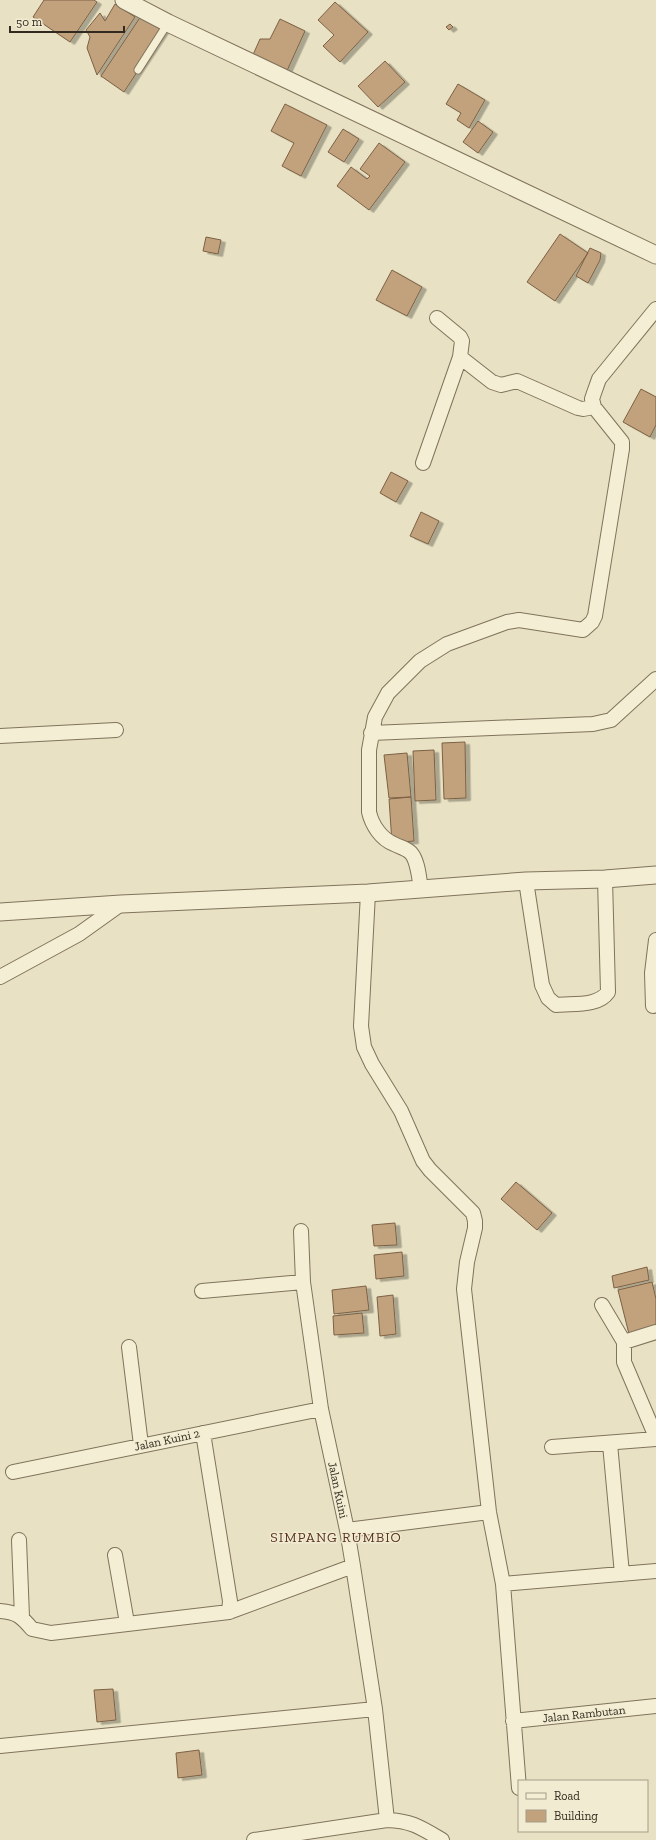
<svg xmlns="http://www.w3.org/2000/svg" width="656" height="1840" viewBox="0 0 656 1840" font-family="'Zilla Slab',serif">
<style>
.building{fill:#c2a17d;stroke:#7c6144;filter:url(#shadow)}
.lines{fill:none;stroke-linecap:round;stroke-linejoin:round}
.service-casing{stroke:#80735c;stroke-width:9}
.minor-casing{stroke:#80735c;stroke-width:16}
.tertiary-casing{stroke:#80735c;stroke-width:19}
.service{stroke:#f4eed5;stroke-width:7}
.minor{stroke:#f4eed5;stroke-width:14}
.tertiary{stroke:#f4eed5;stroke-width:17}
.labels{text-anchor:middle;stroke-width:3;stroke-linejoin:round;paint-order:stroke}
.street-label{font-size:12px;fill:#322a1e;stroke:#f1ebd1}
.quarter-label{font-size:14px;letter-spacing:1px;fill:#593422;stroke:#f1ebd1}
</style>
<defs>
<filter id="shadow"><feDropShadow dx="4.5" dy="2.5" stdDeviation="0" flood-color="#0004"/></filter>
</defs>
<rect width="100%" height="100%" fill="#e8e1c3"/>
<!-- building -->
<path class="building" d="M44,0H94L97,2L70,42L33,17Z
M335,2L368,32L340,62L323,46L334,35L318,20Z
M115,4L135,17L97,75L87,48L90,37L86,30L100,13L105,21Z
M141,16L164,31L124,92L101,76Z
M280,19L305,31L286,73L252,57L260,39H270Z
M450,24L453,27L449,30L446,27Z
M385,61L405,82L378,107L358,86Z
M458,84L485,100L469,128L457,120L461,113L446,104Z
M285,104L327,125L301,176L282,166L294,143L271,131Z
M478,121L493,132L478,153L463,142Z
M343,129L359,139L344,162L328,152Z
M379,143L405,162L369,210L337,186L351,167L367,179L370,176L360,169Z
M560,234L588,253L555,301L527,282Z
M206,237L221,240L218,254L203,251Z
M590,248L601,253L600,260L588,283L576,276Z
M392,270L422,287L407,316L376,300Z
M641,389L656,397V425L650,437L623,422Z
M391,472L408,481L396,502L380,493Z
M421,512L439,521L428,544L410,536Z
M465,742L466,798L444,799L442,743Z
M434,750L436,800L415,801L413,751Z
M407,753L411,797L389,798L384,755Z
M411,797L414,841L392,843L389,799Z
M516,1182L552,1213L537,1230L501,1199Z
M395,1223L397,1245L374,1246L372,1225Z
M402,1252L404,1276L376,1279L374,1255Z
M647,1267L649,1280L614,1288L612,1276Z
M652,1282L656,1299V1327L629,1334L618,1290Z
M366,1286L369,1310L334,1314L332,1290Z
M393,1295L396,1334L380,1336L377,1297Z
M362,1313L364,1333L334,1335L333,1316Z
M113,1689L116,1720L97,1722L94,1690Z
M199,1750L202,1775L178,1778L176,1753Z"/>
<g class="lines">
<!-- service casing -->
<g class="service-casing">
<path id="service" d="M138,70L168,23"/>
</g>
<!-- minor casing -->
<g class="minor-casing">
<path id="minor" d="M437,318L460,337L462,341L460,357L492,382L501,385L517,381L578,408L583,409L594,407
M423,463L460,357
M371,733L593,724L611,720L656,679
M0,736L116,730
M526,881L542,985L548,998L556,1005C572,1003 598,1007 608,992L605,879
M421,889C419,878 418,861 411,853C406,848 399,847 394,844C381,839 372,825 369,812V750L375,717L388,693L420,661L447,644L507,622L519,620L583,630L592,622L595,616L622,449V442L594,407L592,399L594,393L599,379L656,309
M368,893L361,1026L364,1047L372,1064L401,1111L423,1161L430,1170L473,1213L475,1221V1228L467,1262L464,1289L489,1512L503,1584L519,1788
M0,977L79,934L121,904
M653,1006L652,973L656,940
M301,1231L303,1282L321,1409L347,1530L353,1566L375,1709L387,1820
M202,1291L303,1282
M602,1305L624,1342V1362L656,1437
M624,1342L656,1332
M129,1347L141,1445
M610,1444L622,1574
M552,1447L656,1439
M13,1472L321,1409
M347,1530L489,1512
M19,1540L22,1617
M115,1555L127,1623
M503,1584L656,1571
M0,1611C17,1612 22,1617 32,1629L51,1633L229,1612L230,1601L203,1433
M229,1612L353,1566
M513,1721L656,1706
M0,1746L375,1709
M254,1840L387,1820C412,1821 420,1827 442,1840"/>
</g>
<!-- tertiary casing -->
<g class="tertiary-casing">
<path id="tertiary" d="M124,0L168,23L656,255
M0,912L121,904L368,893L526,881L605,879L656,875"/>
</g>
<!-- service -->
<use href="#service" class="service"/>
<!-- minor -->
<use href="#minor" class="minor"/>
<!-- tertiary -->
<use href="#tertiary" class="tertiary"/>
</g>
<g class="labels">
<!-- street labels -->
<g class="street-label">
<text transform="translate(167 1440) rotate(-12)" y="4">Jalan Kuini 2</text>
<text transform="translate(338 1490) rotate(78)" y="4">Jalan Kuini</text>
<text transform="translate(584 1714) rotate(-6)" y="4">Jalan Rambutan</text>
</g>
<!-- quarter labels -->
<g class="quarter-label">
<text x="336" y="1542">SIMPANG RUMBIO</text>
</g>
</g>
<!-- legend -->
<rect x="518" y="1780" width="130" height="52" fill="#f1ebd1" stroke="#a59e89"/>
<rect x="526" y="1793" width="20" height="6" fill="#f4eed5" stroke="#a59e89"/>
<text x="554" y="1800" font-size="12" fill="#322a1e">Road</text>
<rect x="526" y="1810" width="20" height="12" fill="#c2a17d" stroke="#a59e89"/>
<text x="554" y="1820" font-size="12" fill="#322a1e">Building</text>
<!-- scale -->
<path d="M10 26v6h114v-6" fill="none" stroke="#322a1e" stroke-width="2"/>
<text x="16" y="26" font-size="12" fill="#322a1e" stroke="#f1ebd1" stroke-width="3" paint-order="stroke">50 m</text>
</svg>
